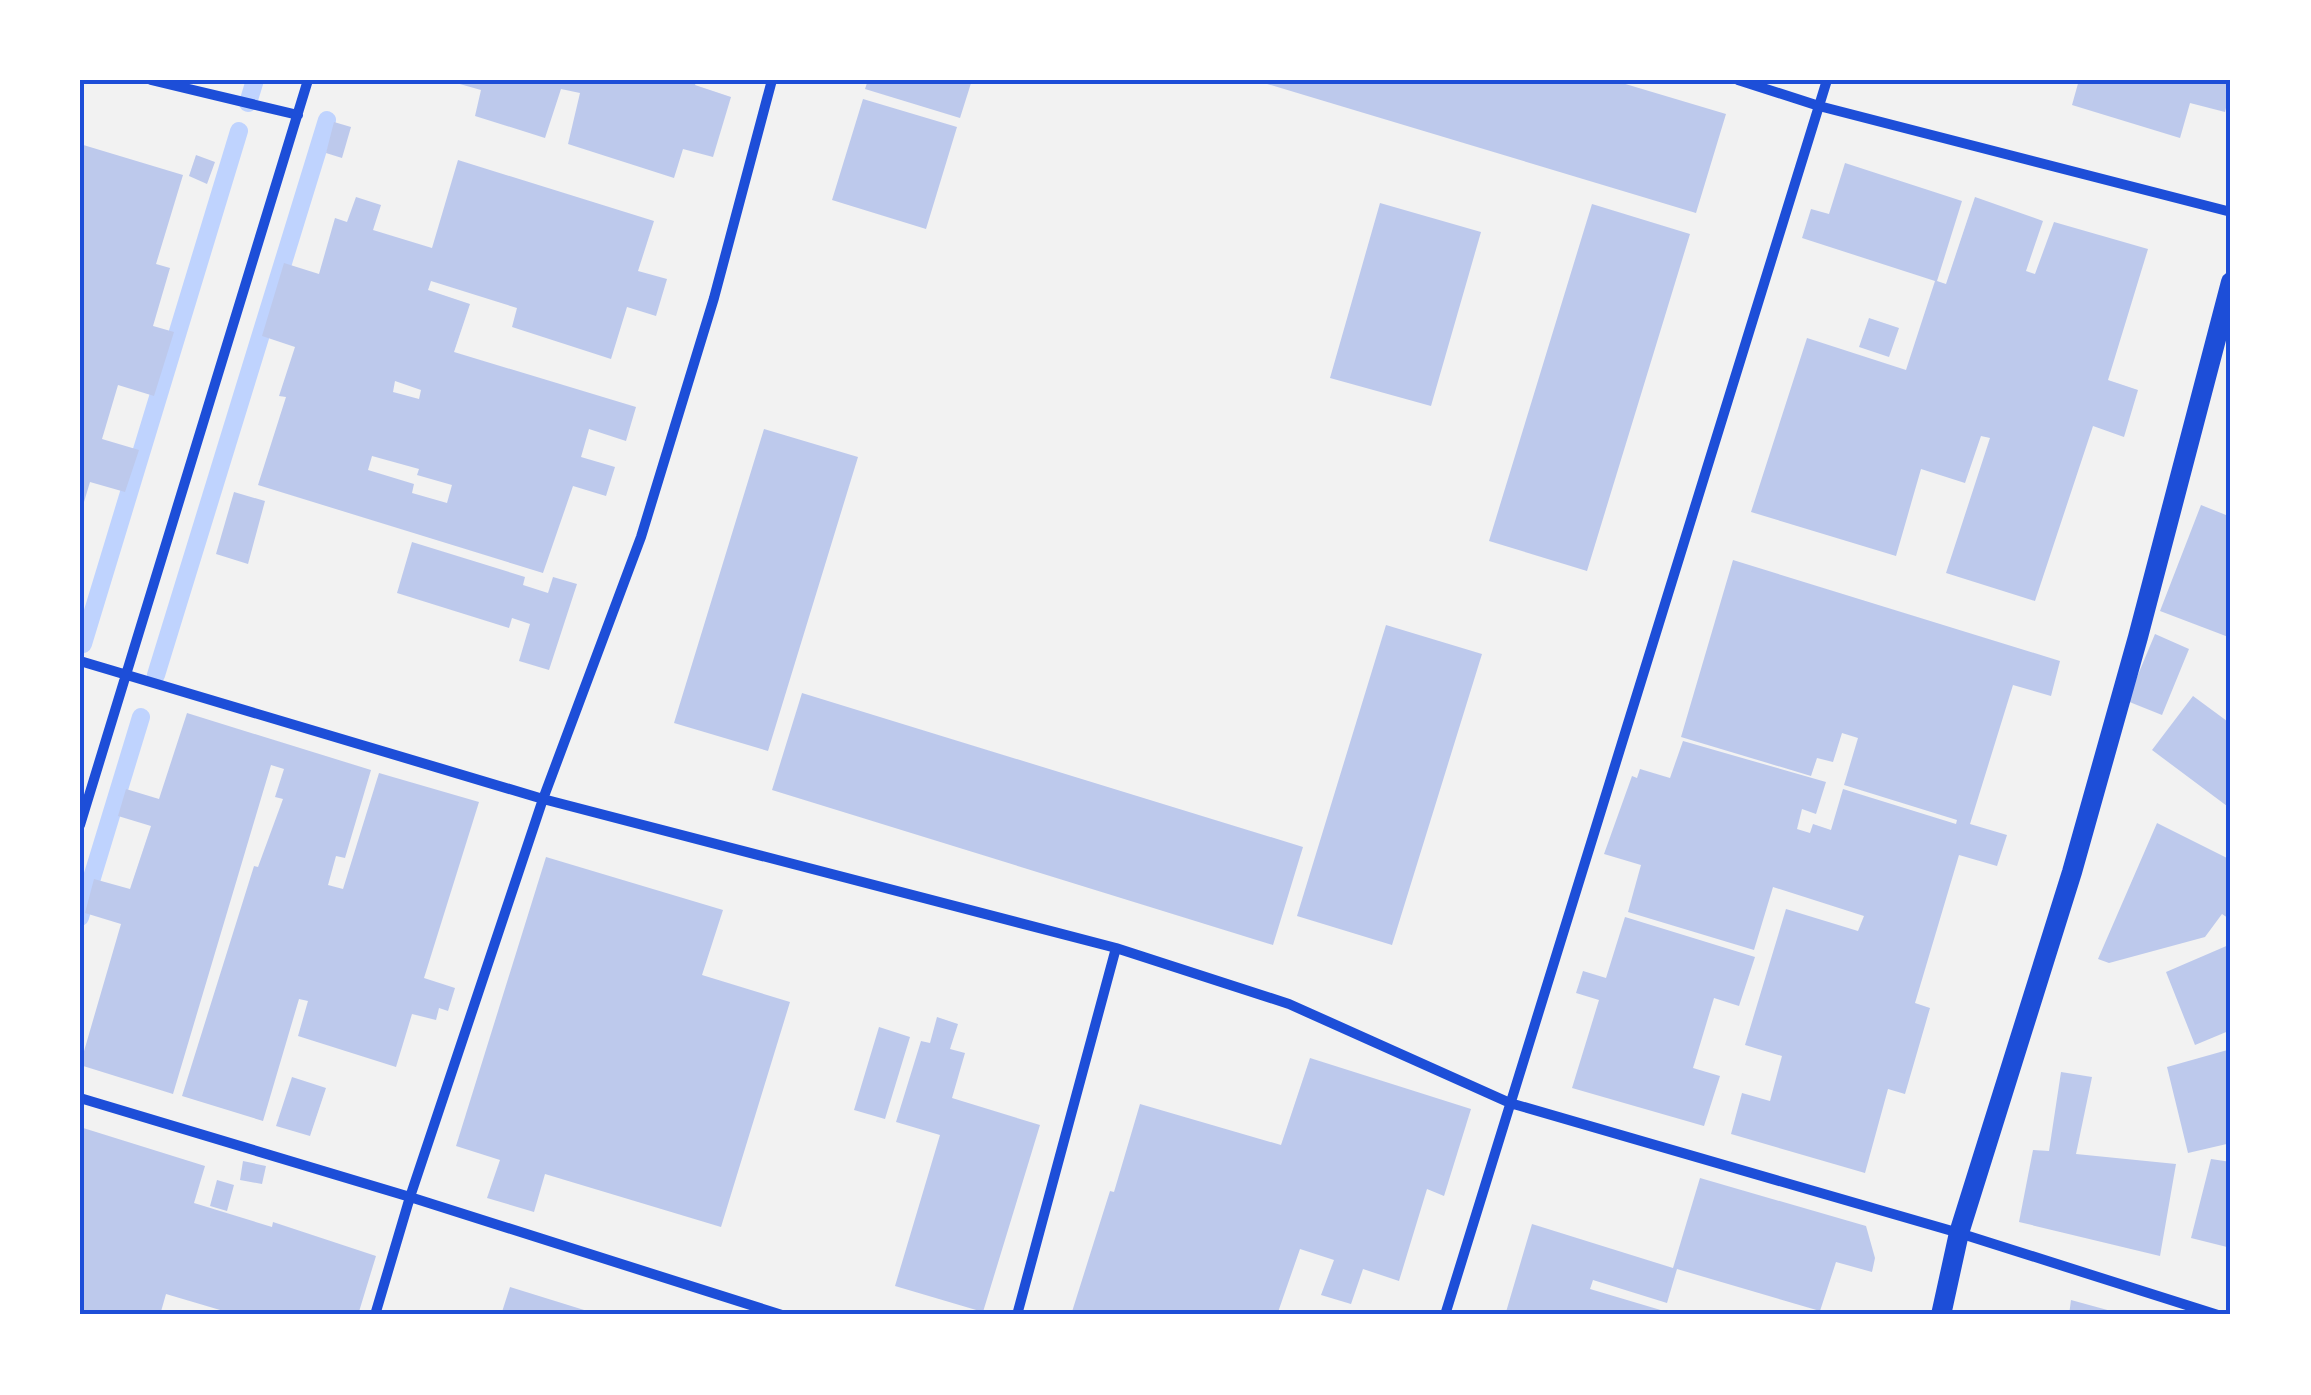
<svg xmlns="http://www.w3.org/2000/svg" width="2311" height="1395" viewBox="0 0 2311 1395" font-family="Merriweather,serif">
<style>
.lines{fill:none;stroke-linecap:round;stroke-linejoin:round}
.stream{stroke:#bfd3fe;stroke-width:18}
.building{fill:#bdc9ec;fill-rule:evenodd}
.minor{stroke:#1d4ed8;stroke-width:10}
.secondary{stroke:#1d4ed8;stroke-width:20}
.neatline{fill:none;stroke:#1d4ed8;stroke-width:4}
</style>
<rect width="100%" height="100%" fill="#f2f2f2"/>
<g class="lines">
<!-- stream -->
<path class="stream" d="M248,103L255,80
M83,644L239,131
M156,675L327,120
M80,917L141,717"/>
</g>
<!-- building -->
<path class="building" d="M697,80L695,85L731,97L713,157L683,149L674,178L568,144L580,93L561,89L545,138L475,116L481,90L449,81Z
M868,80H972L960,118L865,89Z
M1254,80H1612L1726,114L1696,213Z
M2079,80H2231V88L2225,112L2190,103L2180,138L2072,105Z
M863,99L957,127L926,229L832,200Z
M334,122L351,127L342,158L326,153Z
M80,144L183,175L156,264L170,268L153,326L174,332L154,396L118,385L102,439L139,450L125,492L90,482L81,512Z
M196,155L215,162L207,184L189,176Z
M458,160L654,221L638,271L667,279L656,316L627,307L611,359L512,327L517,308L431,281L428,290L470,304L454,352L636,407L626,441L589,429L581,457L615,467L606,496L573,486L543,573L258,485L286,397L279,396L295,347L262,336L284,263L319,274L335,218L347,222L356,197L381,205L373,230L432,248ZM395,381L421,390L419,399L393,392ZM372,456L419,469L417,475L452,485L447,503L412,493L414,484L368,470Z
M1845,163L1962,201L1937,281L1946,284L1975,197L2043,221L2026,271L2035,274L2054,222L2148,249L2108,380L2138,390L2124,437L2093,426L2035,601L1946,573L1990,438L1981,436L1965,483L1921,469L1896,556L1751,512L1807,338L1906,370L1935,281L1802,238L1811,209L1829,214Z
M1380,203L1481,232L1431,406L1330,378Z
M1592,204L1690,234L1587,571L1489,541Z
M1869,318L1899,328L1889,357L1859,347Z
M764,429L858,457L768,751L674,723Z
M234,492L265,501L248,564L216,554Z
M2201,505L2231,517V638L2160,611Z
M412,542L525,577L523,585L548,593L553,577L577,584L549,670L519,661L530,624L512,618L509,628L397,593Z
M1733,560L2060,661L2051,696L2013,685L1970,824L2007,835L1997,866L1959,855L1915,1003L1930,1008L1905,1094L1888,1089L1865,1173L1731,1134L1742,1093L1770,1101L1782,1056L1745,1045L1786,909L1858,931L1864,916L1773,887L1754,950L1628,912L1641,865L1604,854L1632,776L1637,778L1640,769L1670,778L1683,741L1826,782L1816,814L1802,809L1797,829L1810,833L1813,824L1831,830L1843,789L1956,824L1957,820L1844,785L1858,738L1842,733L1833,762L1817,758L1811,776L1681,737Z
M1386,625L1482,654L1392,945L1297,916Z
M2155,634L2189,649L2162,715L2127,701Z
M802,693L1303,847L1273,945L772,790Z
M2193,696L2231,724V809L2152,750Z
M187,713L371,770L345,858L336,856L328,885L343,889L379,773L479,802L424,978L455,988L448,1011L439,1008L436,1020L412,1014L396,1067L298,1036L308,1001L299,999L263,1121L182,1096L254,866L258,867L283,799L275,797L284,769L271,765L173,1094L80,1065L121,924L85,913L94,879L130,889L151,826L118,816L126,789L159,799Z
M2157,823L2231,860V920L2222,914L2205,937L2109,963L2098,959Z
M546,857L723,910L702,975L790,1002L721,1227L545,1174L534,1212L487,1198L500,1160L456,1146Z
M1625,917L1755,957L1739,1006L1714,998L1693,1068L1720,1076L1704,1126L1572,1088L1599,1000L1576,993L1583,971L1606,978Z
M2231,944V1030L2195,1045L2166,972Z
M937,1017L958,1024L950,1049L965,1053L952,1098L1040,1125L983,1312L895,1286L940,1135L896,1122L921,1041L930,1043Z
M879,1027L910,1037L885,1119L854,1110Z
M2231,1049V1143L2188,1153L2167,1067Z
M1310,1058L1471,1109L1444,1196L1427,1189L1399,1281L1363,1269L1351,1304L1321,1295L1334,1260L1300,1249L1277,1315H1071L1110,1191L1114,1192L1140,1104L1281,1145Z
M2061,1072L2092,1077L2076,1154L2176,1164L2160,1256L2019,1222L2033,1150L2049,1151Z
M292,1077L326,1088L310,1136L276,1126Z
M80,1127L205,1166L194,1203L272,1227L273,1222L376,1256L358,1315H237L166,1294L160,1315H94L80,1311Z
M2211,1159L2231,1162V1248L2191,1238Z
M243,1161L266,1166L262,1184L240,1180Z
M1700,1178L1866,1226L1875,1258L1872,1272L1836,1262L1820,1311L1677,1269L1667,1303L1593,1280L1590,1289L1664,1311L1663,1315L1506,1312L1532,1224L1673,1268Z
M217,1180L234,1185L227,1211L210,1206Z
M510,1287L597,1314V1315H501Z
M2071,1300L2122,1314V1315H2069Z"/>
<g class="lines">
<!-- minor -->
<path class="minor" d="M151,80L298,115
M1738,80L1819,106L2231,212
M80,661L543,799L1116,948L1289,1004L1510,1103L1959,1233L2218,1315
M80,825L308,80
M80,1098L410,1197L782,1315
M375,1315L410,1197L543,799L641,537L714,298L772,80
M1017,1315L1116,948
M1445,1315L1827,80"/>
<!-- secondary -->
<path class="secondary" d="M1941,1315L1959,1233L2072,872L2138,637L2231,282"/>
</g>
<!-- border -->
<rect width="2311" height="1395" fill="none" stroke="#ffffff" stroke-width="165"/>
<rect x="82" y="82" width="2146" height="1230" class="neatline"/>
</svg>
